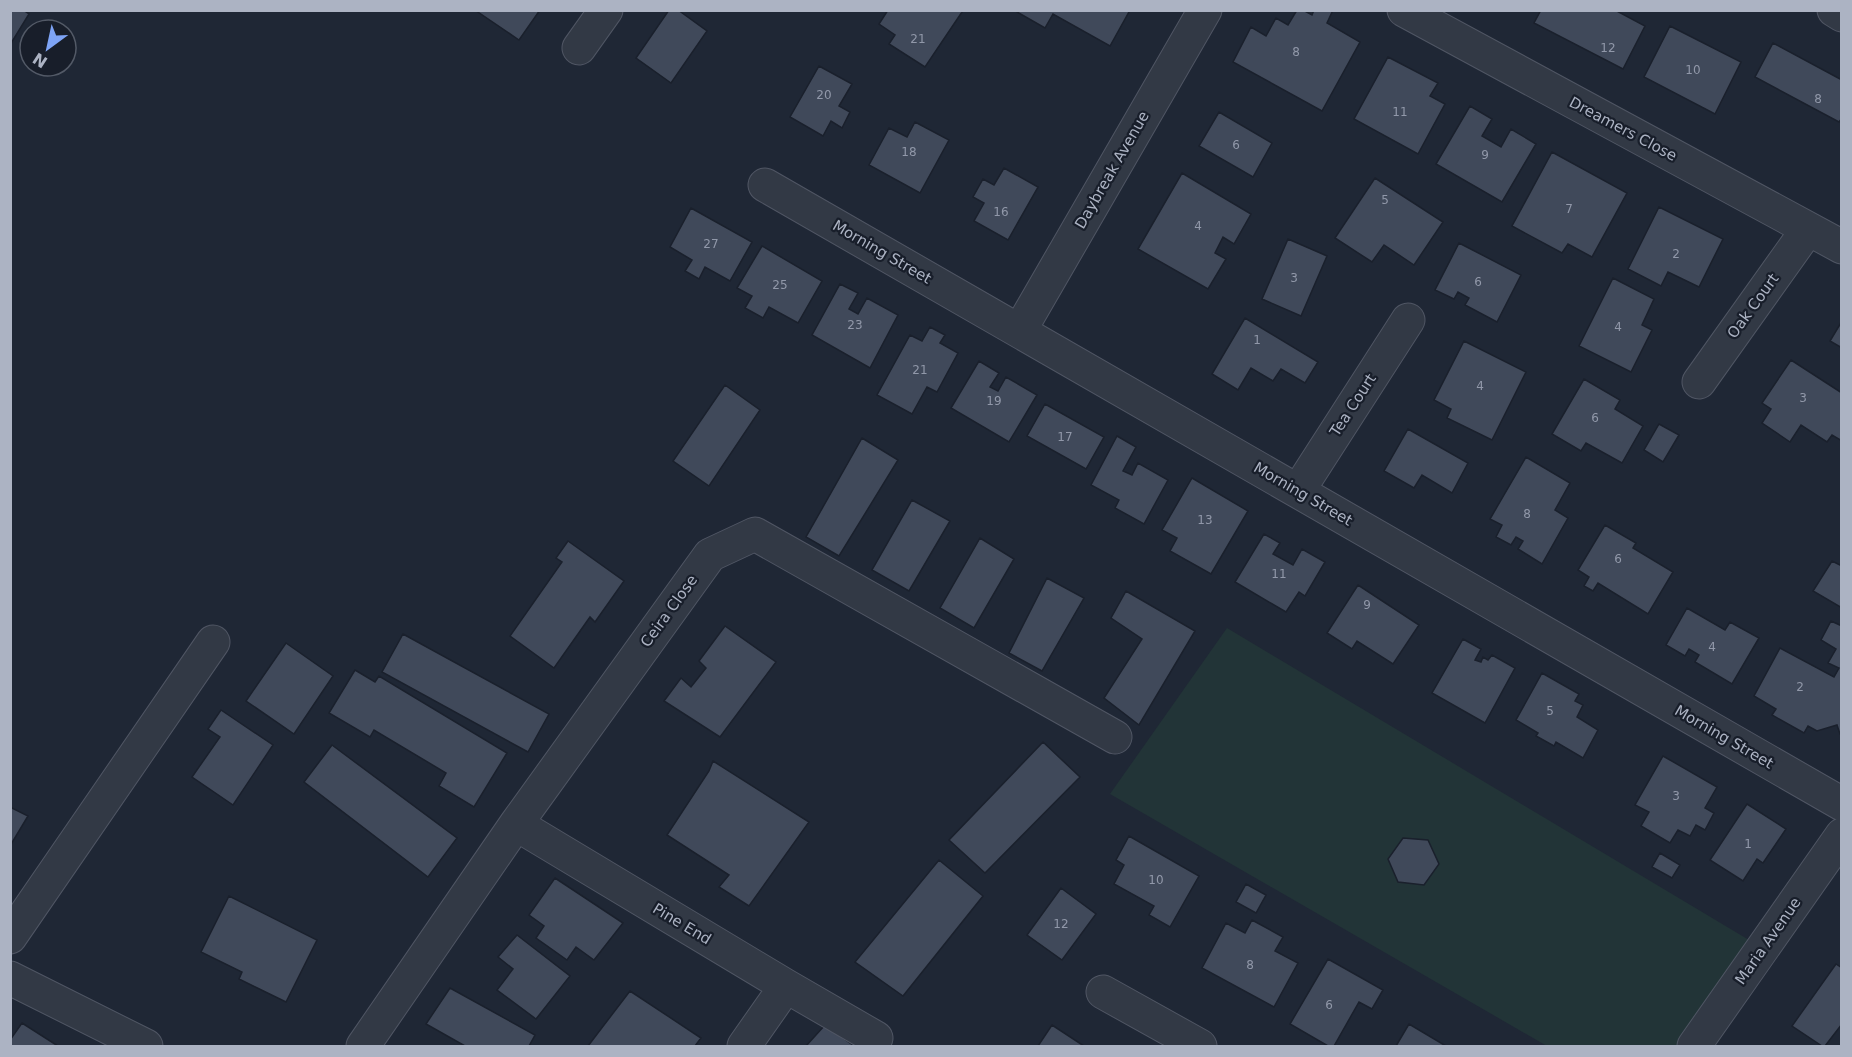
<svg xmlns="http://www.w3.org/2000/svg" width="1852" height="1057" viewBox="0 0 1852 1057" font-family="'DejaVu Sans',sans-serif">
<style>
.green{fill:#223437}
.building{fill:#40495a;stroke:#1a202c;stroke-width:1.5}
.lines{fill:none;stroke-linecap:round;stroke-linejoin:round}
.minor-casing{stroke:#505664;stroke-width:35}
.minor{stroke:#323945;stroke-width:33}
.labels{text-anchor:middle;stroke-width:4.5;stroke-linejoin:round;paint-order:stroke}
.number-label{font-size:12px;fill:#9198a9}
.street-label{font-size:15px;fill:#acb3c3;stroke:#181e2a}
</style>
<rect width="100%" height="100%" fill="#1f2735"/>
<!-- green -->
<path class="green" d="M1227,628L1749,940L1677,1046H1547L1110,794Z"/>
<!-- building -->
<path class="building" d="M10,10H23L29,14L10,45Z
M475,10H540L519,40Z
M669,10H678L707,31L671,83L636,58Z
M888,10H960L962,12L925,67L889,44L895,35L879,24Z
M1017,10H1130L1110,46L1053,14L1045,28L1017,12Z
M1297,10H1303L1312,15L1314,10H1333L1327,23L1360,42L1322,111L1233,62L1251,27L1266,36L1276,18L1288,25Z
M1541,10H1615L1645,26L1623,69L1534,23Z
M1670,26L1741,62L1715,114L1644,77Z
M1773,43L1842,80V118L1839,122L1755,77Z
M1388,57L1438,83L1430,96L1445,104L1418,154L1354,119Z
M819,66L852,84L839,106L850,112L842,128L831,121L823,136L790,117Z
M1470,106L1492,119L1482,136L1501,147L1511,129L1536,144L1502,202L1436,164Z
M1219,112L1272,143L1253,177L1199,146Z
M915,122L949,140L920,193L869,165L889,128L907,137Z
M1552,152L1627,193L1592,257L1568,244L1562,253L1512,226Z
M1004,168L1038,187L1008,240L974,221L984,203L973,197L983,179L994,185Z
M1182,173L1251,214L1234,244L1223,237L1215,253L1226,259L1208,289L1138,249Z
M1375,178L1443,222L1414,265L1384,245L1372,262L1335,238Z
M1659,207L1723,239L1699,287L1668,272L1661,286L1628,269Z
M691,208L752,242L730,281L705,267L699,279L685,271L692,260L670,247Z
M1288,239L1327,256L1301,316L1262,299Z
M1459,243L1521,275L1497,322L1465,305L1469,298L1458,292L1454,299L1435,290Z
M762,246L822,281L798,323L769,307L763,318L745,308L752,296L737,288Z
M1613,278L1654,299L1642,325L1652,330L1631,372L1579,346Z
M840,284L858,293L849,309L858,314L867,298L898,315L870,368L812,335Z
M1245,318L1318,362L1305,383L1281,369L1273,381L1251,368L1238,390L1212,374Z
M1842,321V348L1830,341Z
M930,327L945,335L940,343L958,353L937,392L927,387L912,414L877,395L910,335L922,341Z
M1464,341L1526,372L1492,440L1447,418L1451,409L1434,400Z
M1791,360L1842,393V441L1832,435L1827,442L1801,425L1790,442L1762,423L1771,409L1762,403Z
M979,361L999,373L990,387L998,391L1006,377L1037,395L1009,442L951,408Z
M1584,379L1620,400L1615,409L1643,426L1622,463L1586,443L1581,451L1552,434Z
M725,385L760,410L709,486L673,461Z
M1045,404L1104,437L1086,469L1027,436Z
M1659,424L1679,435L1663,462L1644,450Z
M1408,429L1468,463L1452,493L1422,475L1414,488L1384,471Z
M1117,436L1136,447L1123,471L1132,475L1138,463L1168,480L1144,524L1115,508L1119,500L1091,485Z
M862,438L898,460L839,556L806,537Z
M1526,457L1570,483L1555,510L1568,518L1542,564L1518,549L1523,541L1516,537L1511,545L1496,537L1502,525L1490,519Z
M1192,478L1248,511L1211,574L1170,551L1177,538L1162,530Z
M912,500L950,521L909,591L872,570Z
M1605,525L1636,543L1633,548L1673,572L1648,614L1598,583L1593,591L1584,586L1589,577L1578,570Z
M1264,534L1280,543L1273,554L1293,565L1302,549L1325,562L1305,596L1299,592L1286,612L1235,582Z
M980,538L1014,559L974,628L940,608Z
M568,541L624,581L595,622L590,617L554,668L510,636L562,562L556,558Z
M1832,561L1842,566V608L1813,591Z
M1047,578L1084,598L1042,671L1009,653Z
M1358,585L1419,625L1393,664L1357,641L1352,649L1327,633Z
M1126,591L1195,631L1139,725L1104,698L1142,639L1111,618Z
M1687,608L1725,630L1730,622L1759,638L1732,684L1695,662L1699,655L1689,649L1685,656L1666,645Z
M1831,621L1842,626V733L1840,734L1837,725L1817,731L1808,726L1804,733L1772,715L1776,709L1754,696L1780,648L1834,677L1839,668L1828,663L1836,649L1821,640Z
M725,626L776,662L720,737L664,701L681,678L691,687L706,668L699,661Z
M403,634L549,714L528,752L382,672Z
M1463,639L1481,649L1475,660L1481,662L1483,657L1488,660L1492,655L1515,668L1485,723L1432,693Z
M286,643L333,676L294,734L246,701Z
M355,670L375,682L379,676L507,753L474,807L439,786L446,773L374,730L370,737L329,713Z
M1542,673L1579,694L1575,701L1583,705L1577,717L1598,730L1583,758L1556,742L1554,746L1536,736L1538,733L1516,720Z
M221,710L273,745L233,805L192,777L220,737L208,729Z
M1043,742L1080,777L985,873L949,840Z
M332,745L457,838L428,877L304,782Z
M1663,756L1717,787L1705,808L1714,813L1705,830L1696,825L1690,836L1678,830L1670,843L1641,826L1649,812L1635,805Z
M713,761L809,822L749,906L719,887L729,875L667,835L709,771Z
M1747,804L1786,829L1763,863L1757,859L1743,881L1710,860Z
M10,807L28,816L10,846Z
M1129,836L1199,876L1170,927L1149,915L1154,906L1114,884L1124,865L1116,860Z
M1403,838L1428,840L1439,864L1424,885L1398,882L1388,859Z
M1660,853L1680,865L1672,878L1652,867Z
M939,860L983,896L903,996L855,962Z
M555,878L623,923L594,960L576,947L567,960L536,938L544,926L529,915Z
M1246,884L1266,895L1256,913L1236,902Z
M1061,888L1096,914L1062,960L1027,935Z
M229,896L317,940L286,1002L239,979L242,972L201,952Z
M1252,920L1283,937L1275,951L1298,963L1274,1007L1202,968L1226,923L1245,933Z
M517,935L570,976L536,1019L497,990L513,969L498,957Z
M1328,959L1383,990L1372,1009L1359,1002L1334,1046H1328L1290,1024Z
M1836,964L1842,968V1024L1825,1046H1822L1792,1026Z
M450,988L535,1035L529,1046H465L426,1024Z
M630,991L701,1038L695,1046H588Z
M22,1023L58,1046H10V1040Z
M1409,1024L1446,1046H1396Z
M825,1025L854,1046H806Z
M1052,1025L1084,1046H1038Z"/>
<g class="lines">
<!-- minor casing -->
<g class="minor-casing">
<path id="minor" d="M1404,10L1842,247
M1834,10L1842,15
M579,48L606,10
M765,185L1842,804
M1020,330L1205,10
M1699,382L1808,229
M1298,491L1408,320
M516,824L786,986L876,1038
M10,937L213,642
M10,978L146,1046
M1103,992L1200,1046
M363,1046L516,824L710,555L755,534L1115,737
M744,1046L786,986
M1694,1046L1842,835"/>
</g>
<!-- minor -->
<use href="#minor" class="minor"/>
</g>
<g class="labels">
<!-- number labels -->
<g class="number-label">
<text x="918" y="43">21</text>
<text x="1608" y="52">12</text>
<text x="1296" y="56">8</text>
<text x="1693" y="74">10</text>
<text x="824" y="99">20</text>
<text x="1818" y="103">8</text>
<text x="1400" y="116">11</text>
<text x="1236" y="149">6</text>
<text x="909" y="156">18</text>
<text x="1485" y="159">9</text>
<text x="1385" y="204">5</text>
<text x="1569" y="213">7</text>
<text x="1001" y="216">16</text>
<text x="1198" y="230">4</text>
<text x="711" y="248">27</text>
<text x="1676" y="258">2</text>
<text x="1294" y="282">3</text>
<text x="1478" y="286">6</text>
<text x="780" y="289">25</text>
<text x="855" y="329">23</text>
<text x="1618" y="331">4</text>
<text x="1257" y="344">1</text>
<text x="920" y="374">21</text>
<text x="1480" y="390">4</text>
<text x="1803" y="402">3</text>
<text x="994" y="405">19</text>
<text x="1595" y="422">6</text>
<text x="1065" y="441">17</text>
<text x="1527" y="518">8</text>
<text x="1205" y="524">13</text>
<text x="1618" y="563">6</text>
<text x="1279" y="578">11</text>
<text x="1367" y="609">9</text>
<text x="1712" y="651">4</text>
<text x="1800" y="691">2</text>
<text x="1550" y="715">5</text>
<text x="1676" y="800">3</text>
<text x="1748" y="848">1</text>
<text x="1156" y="884">10</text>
<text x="1061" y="928">12</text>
<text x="1250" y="969">8</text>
<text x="1329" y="1009">6</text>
</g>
<!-- street labels -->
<g class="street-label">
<text transform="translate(1623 129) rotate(28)" y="5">Dreamers Close</text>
<text transform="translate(1112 170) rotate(-60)" y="5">Daybreak Avenue</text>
<text transform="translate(882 252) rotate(30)" y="5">Morning Street</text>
<text transform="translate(1753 306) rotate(-54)" y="5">Oak Court</text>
<text transform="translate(1353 405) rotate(-57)" y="5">Tea Court</text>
<text transform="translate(1303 494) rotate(30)" y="5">Morning Street</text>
<text transform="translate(669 611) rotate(-54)" y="5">Ceira Close</text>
<text transform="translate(1724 737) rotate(30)" y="5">Morning Street</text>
<text transform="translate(682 924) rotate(31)" y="5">Pine End</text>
<text transform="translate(1768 941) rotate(-55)" y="5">Maria Avenue</text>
</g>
</g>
<!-- border -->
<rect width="1852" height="1057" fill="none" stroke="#acb3c3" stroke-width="24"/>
<!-- north arrow -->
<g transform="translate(48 48) rotate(213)"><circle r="28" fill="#181e2a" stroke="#535a67" stroke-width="1.5"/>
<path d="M0-4.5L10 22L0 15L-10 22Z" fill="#7ea4f6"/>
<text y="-9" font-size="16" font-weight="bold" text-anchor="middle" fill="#acb3c3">N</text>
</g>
</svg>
